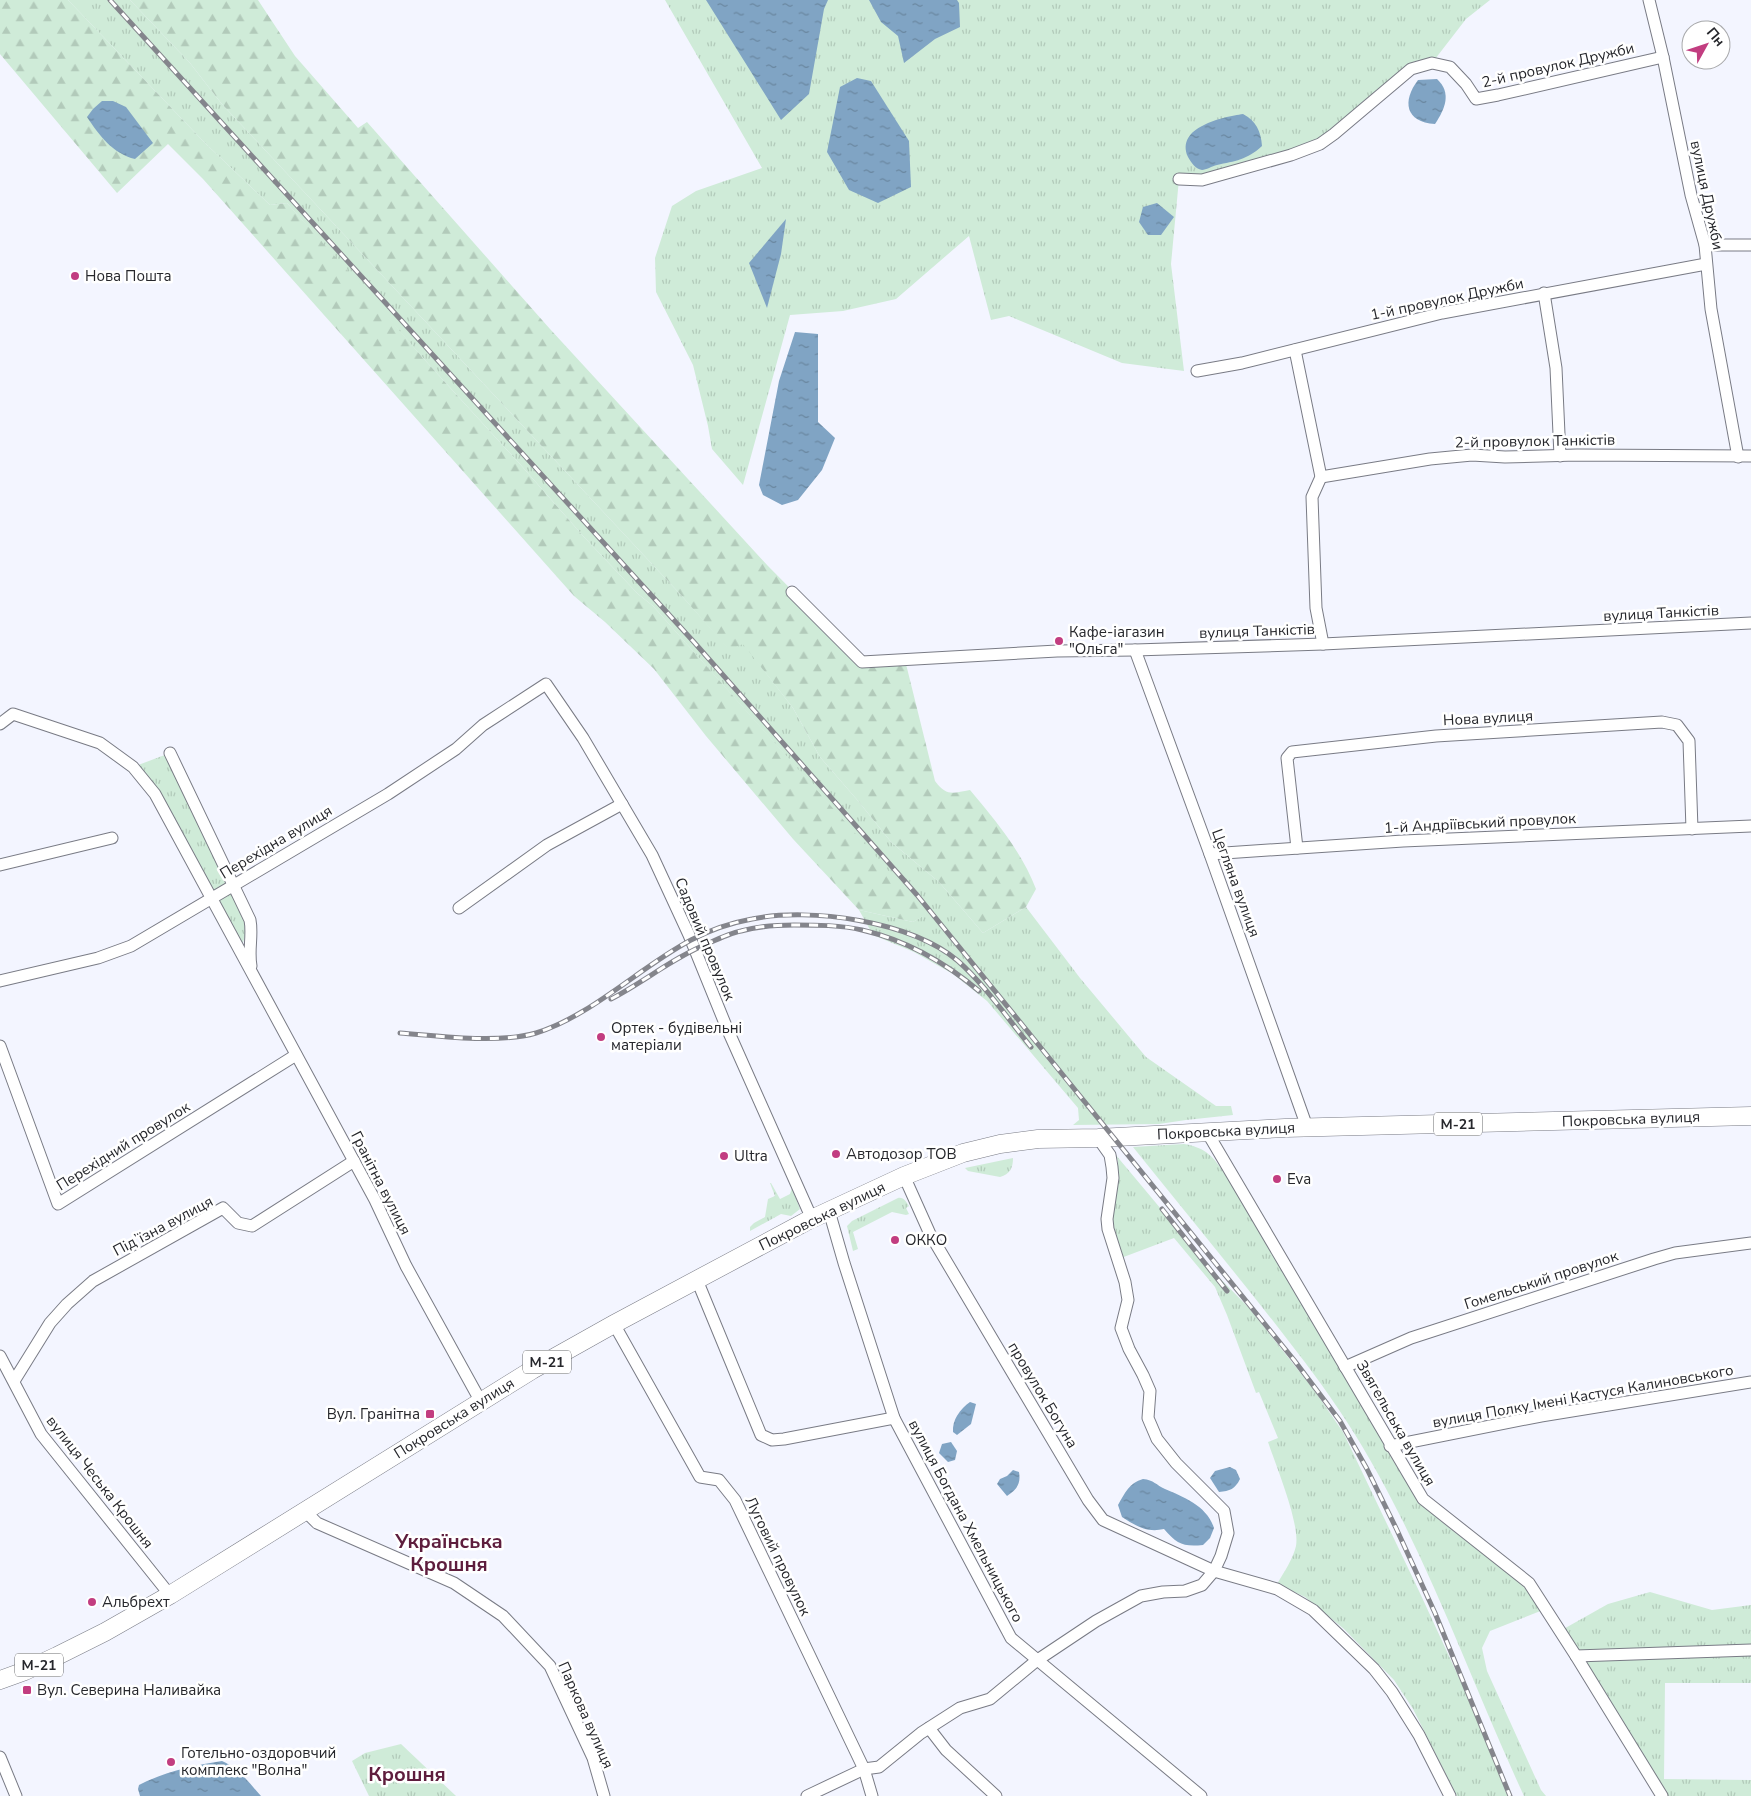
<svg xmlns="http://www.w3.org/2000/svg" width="1751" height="1796" font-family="'Nunito Sans',sans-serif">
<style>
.grass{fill:url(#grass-tufts)}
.forest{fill:url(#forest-firs)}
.water{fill:url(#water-ripples)}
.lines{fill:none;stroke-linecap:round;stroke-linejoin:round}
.minor-casing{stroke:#797b85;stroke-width:13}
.highway-casing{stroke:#797b85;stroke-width:19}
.minor{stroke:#fff;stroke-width:11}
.highway{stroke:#fff;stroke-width:18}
.rail-casing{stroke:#84858c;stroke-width:5}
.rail{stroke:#fff;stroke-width:3;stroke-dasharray:9;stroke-linecap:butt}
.poi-dot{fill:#c23d80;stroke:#fff;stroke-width:2}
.labels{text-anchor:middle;stroke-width:5;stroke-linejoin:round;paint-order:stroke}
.shield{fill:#fff;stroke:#67686b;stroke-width:1}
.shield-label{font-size:14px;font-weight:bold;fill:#26272c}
.street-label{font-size:15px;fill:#26272c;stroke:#fff}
.poi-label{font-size:15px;fill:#26272c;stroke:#fff;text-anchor:start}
.district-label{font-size:20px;font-weight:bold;fill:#5e1d3d;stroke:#fff}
</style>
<defs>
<pattern id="grass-tufts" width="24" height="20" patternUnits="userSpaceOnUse" patternTransform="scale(1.25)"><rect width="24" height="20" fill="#cfebd8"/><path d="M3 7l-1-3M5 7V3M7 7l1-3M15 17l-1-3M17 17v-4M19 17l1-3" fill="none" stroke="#b2caba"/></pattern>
<pattern id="forest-firs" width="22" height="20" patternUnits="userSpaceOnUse" patternTransform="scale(1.25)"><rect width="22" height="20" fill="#cfebd8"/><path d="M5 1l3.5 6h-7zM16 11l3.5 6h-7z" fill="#b2caba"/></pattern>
<pattern id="water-ripples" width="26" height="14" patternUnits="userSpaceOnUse" patternTransform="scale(1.25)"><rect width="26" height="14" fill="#80a4c4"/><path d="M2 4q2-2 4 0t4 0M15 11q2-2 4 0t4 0" fill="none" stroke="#69869f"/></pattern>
</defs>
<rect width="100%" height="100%" fill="#f3f5ff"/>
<g class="grass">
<path d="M68,0H130L190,63L221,103L681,595L729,649L743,643L793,708L820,757L859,802L891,842L939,882L983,933L1026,907L1080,978L1146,1057L1216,1106H1231L1233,1115L1186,1120L1159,1124L1073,1125L1079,1120L1078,1108L987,1001L953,974L914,952L873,935L859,910L913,922L926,914L653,606L638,594L584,537L519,463L423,358L287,203L270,205L205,143Z"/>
<path d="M665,0H1490L1466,19L1432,63L1411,69L1334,134L1247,169L1179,179L1171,264L1184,371L1122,363L1009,316L991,320L969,236L896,299L843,311L790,315L743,485L712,449L708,426L693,365L656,292L655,258L672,206L696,191L762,168Z"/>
<path d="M170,753L250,920L240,952L133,767Z"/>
<path d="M1184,1144C1208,1148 1214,1158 1227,1177C1270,1250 1314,1323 1357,1395C1378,1430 1394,1468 1419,1499C1455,1543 1513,1561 1543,1610L1490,1631L1482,1648L1487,1671L1541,1790L1546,1796H1524C1466,1671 1422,1538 1347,1422C1326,1389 1301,1357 1277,1326C1230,1266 1181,1207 1133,1147Z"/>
<path d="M1115,1154L1212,1270L1249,1308L1314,1390L1343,1432L1419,1591L1466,1693L1508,1796H1457L1413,1709L1394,1680L1344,1629L1305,1597L1277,1584C1284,1572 1293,1559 1296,1546C1300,1523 1276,1466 1268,1442L1278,1438L1259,1392L1256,1393L1227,1315L1215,1287L1174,1238L1121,1258L1111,1218L1118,1161Z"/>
<path d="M1013,1158C1013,1168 1010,1174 1000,1177L968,1171L965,1168Z"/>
<path d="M770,1183H771L780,1199L790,1194L792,1188L800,1209L791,1216L781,1214L750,1231V1227L754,1223L765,1217L768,1199L775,1196Z"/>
<path d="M898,1198C904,1197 906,1202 909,1206L906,1208L909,1214L906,1215L892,1212L853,1232L858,1249L853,1251L847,1226L852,1221Z"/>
<path d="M1650,1592L1712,1610L1751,1605V1683H1665L1664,1779L1751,1780V1796H1662L1560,1631L1608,1604Z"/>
<path d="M401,1744L456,1796H369L352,1761L365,1753Z"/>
</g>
<g class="forest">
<path d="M0,0H68L205,143L270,205L287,203L356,280L423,358L519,463L584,537L638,594L653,606L927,914L913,922L859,910L793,839L706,736L654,669L605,622L574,596L203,179L168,144L117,193L0,54Z"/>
<path d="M130,0H258L295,56L358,128L367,122L550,329L768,566L862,661L905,660L935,781C947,797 953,793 970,790C995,820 1022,852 1036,889L1026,907L983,933L939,882L891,842L859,802L820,757L793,708L743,644L729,650L681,595L221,103L190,63Z"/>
</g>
<g class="water">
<path d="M706,0H828L824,9L809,94L781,120Z"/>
<path d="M869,0H957L959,3L960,27L935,39L904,63L898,36L881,22Z"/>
<path d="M857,78L871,81L909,141L911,187L878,203L849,190L827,152L840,87Z"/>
<path d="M1437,79C1452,93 1445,109 1435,124C1405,122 1402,101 1418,80Z"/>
<path d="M102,101H113L126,107L153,143L135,159C113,154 99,135 87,117L93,109Z"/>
<path d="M1243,114C1256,121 1261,131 1262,146C1247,160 1235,161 1217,165C1212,166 1206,170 1202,170C1195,169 1191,162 1188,157C1175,127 1223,117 1243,114Z"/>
<path d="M1157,203L1174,217L1161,235H1148L1139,222L1143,207Z"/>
<path d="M786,219L781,254L767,308L749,263Z"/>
<path d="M795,332L818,334V422L835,438L822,470L798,500L782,505L763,495L759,485L779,381Z"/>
<path d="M970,1402L976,1404L971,1424L957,1435L953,1432C952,1420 960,1409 970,1402Z"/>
<path d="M951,1442L957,1451L955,1460L948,1462L939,1453L942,1444Z"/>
<path d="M1230,1467L1236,1470L1240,1479C1235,1489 1230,1491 1219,1492L1210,1478L1215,1471Z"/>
<path d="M1013,1470L1019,1472C1021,1484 1017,1489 1007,1496L997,1484L1000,1479L1007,1476Z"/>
<path d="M1143,1479C1154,1480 1156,1485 1165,1489C1184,1497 1207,1506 1214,1528L1210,1538L1203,1545C1183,1547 1177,1544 1164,1529C1147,1533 1136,1526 1122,1517L1118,1505C1125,1493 1129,1483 1143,1479Z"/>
<path d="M222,1761C239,1768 249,1783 261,1796H140L138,1789L139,1785C164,1772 195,1765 222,1761Z"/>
</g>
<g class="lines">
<defs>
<g id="minor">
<path d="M1649,0L1663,57L1691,195L1705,245L1711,309L1738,457"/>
<path d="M1179,179L1202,180L1291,155L1320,144L1334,134L1411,69L1432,63L1450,67L1466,84L1476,99L1498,95L1663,57"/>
<path d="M1705,245H1751"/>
<path d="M1544,293L1556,368L1560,456"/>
<path d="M1295,350L1321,477L1312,497L1316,608L1323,644"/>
<path d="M1197,371L1242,363L1442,313L1706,264"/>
<path d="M1321,477L1430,459L1472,455L1505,457L1577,455L1751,456"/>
<path d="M792,592L862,662L1057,651L1135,650L1323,644L1751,623"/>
<path d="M1135,650L1210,854L1307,1127"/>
<path d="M0,724L13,714L100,743L133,767L155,794L375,1200L406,1266L481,1402"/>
<path d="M170,753L250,920C253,935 248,950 251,966"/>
<path d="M1297,848L1287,758L1292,752L1436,736L1662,722L1677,725L1689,741L1692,829"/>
<path d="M1210,854L1403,841L1751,826"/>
<path d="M0,865L112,838"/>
<path d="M459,908L547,845L622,804"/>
<path d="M0,981L98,958L131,946L388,794L456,749L483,725L546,684L583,738L652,855L689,935L726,1026L812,1219"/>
<path d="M0,1046L58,1204L296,1055"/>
<path d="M1207,1132L1423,1499L1529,1583L1576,1656L1662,1796"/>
<path d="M904,1176L930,1234L1088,1500L1103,1520L1214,1571L1277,1589L1313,1610L1374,1669L1392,1692L1419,1735L1450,1796"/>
<path d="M829,1211L844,1263L894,1418L1011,1638L1201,1796"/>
<path d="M697,1280L761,1435L772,1440L784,1439L894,1418"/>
<path d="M614,1324L700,1477L719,1480L735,1500L864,1769L872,1796"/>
<path d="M0,1356L41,1434L170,1595"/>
<path d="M1345,1367L1411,1338L1654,1259L1675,1253L1751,1243"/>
<path d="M14,1381L50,1323L67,1304L93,1281L223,1208L238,1223L252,1226L354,1161"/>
<path d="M1390,1446L1541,1416L1751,1382"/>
<path d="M306,1512L317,1523L454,1583L503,1616L550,1666L593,1758L604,1796"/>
<path d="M1576,1656L1751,1650"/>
<path d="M929,1728L946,1750L996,1796"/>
<path d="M0,1757L16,1796"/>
<path d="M807,1796L864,1769L879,1767L921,1733L960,1708L990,1699L1036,1661L1096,1621L1141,1596L1163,1592L1185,1591L1202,1585L1214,1571L1221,1556L1228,1533L1224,1511L1176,1463L1157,1439L1148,1418L1150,1391L1143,1375L1129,1349L1121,1328L1128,1300L1125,1282L1108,1229L1107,1219L1113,1178L1112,1167L1110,1155L1098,1138"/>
</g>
<path id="highway" d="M0,1680L25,1671L57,1656L105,1632L170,1595L532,1370L614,1324L805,1222L904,1176L963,1153L1000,1144L1038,1139L1098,1138L1285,1128L1751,1116"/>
</defs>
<use href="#minor" class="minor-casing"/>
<use href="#highway" class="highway-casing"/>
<use href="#minor" class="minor"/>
<use href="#highway" class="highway"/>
<defs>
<g id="rail">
<path d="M110,0L693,641L917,895L1294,1360L1340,1421L1367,1469L1396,1528L1435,1613L1510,1796"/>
<path d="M611,999C644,982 674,957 709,943C720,938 731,933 741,931C759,926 776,925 794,925C816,925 841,925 862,930C905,940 946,963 979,991"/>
<path d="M400,1033C440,1036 498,1044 536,1033C591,1016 640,967 691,940C710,930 730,923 752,919C810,907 911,921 958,961C985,985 1008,1019 1031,1047"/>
<path d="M1162,1209L1227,1291"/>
</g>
</defs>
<use href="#rail" class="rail-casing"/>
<use href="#rail" class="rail"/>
</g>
<g class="poi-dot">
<circle cx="75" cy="276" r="5"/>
<circle cx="1059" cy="641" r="5"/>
<circle cx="601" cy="1037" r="5"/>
<circle cx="836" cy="1154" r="5"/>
<circle cx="724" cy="1156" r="5"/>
<circle cx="1277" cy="1179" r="5"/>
<circle cx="895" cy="1240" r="5"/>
<rect x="425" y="1409" width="10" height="10" rx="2.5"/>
<circle cx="92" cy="1602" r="5"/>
<rect x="22" y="1685" width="10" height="10" rx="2.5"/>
<circle cx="171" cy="1762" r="5"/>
</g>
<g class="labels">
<g class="shield">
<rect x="1434" y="1112.5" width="48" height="23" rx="4"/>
<rect x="523" y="1350.5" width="48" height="23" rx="4"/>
<rect x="15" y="1653.5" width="48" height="23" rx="4"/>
</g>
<g class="shield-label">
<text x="1458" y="1129">М-21</text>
<text x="547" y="1367">М-21</text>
<text x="39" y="1670">М-21</text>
</g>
<g class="street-label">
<text transform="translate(1558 65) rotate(-13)" y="5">2-й провулок Дружби</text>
<text transform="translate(1707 195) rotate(78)" y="5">вулиця Дружби</text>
<text transform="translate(1447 299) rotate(-12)" y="5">1-й провулок Дружби</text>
<text transform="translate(1535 441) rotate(-1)" y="5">2-й провулок Танкістів</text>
<text transform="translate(1661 613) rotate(-3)" y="5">вулиця Танкістів</text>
<text transform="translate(1257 631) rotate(-2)" y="5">вулиця Танкістів</text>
<text transform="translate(1488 718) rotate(-3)" y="5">Нова вулиця</text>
<text transform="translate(1480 823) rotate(-3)" y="5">1-й Андріївський провулок</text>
<text transform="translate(276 842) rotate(-31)" y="5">Перехідна вулиця</text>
<text transform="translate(1236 883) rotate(70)" y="5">Цегляна вулиця</text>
<text transform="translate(705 939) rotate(67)" y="5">Садовий провулок</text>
<text transform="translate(1631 1119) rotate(-2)" y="5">Покровська вулиця</text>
<text transform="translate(1226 1131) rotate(-3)" y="5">Покровська вулиця</text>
<text transform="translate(123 1146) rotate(-32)" y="5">Перехідний провулок</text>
<text transform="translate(381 1183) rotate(63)" y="5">Гранітна вулиця</text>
<text transform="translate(822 1216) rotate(-26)" y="5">Покровська вулиця</text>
<text transform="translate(163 1226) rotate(-28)" y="5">Підʼїзна вулиця</text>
<text transform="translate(1541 1280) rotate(-18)" y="5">Гомельський провулок</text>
<text transform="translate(1043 1395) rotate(59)" y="5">провулок Богуна</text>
<text transform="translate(1583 1396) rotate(-10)" y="5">вулиця Полку Імені Кастуся Калиновського</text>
<text transform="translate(454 1418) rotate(-32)" y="5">Покровська вулиця</text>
<text transform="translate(1396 1423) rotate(60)" y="5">Звягельська вулиця</text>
<text transform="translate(100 1482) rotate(52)" y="5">вулиця Чеська Крошня</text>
<text transform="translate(966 1521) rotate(62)" y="5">вулиця Богдана Хмельницького</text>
<text transform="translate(778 1556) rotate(64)" y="5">Луговий провулок</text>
<text transform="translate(586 1715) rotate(66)" y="5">Паркова вулиця</text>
</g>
<g class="poi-label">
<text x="85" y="281">Нова Пошта</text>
<text x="1069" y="637">Кафе-іагазин<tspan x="1069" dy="17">"Ольга"</tspan></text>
<text x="611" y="1033">Ортек - будівельні<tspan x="611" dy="17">матеріали</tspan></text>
<text x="846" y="1159">Автодозор ТОВ</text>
<text x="734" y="1161">Ultra</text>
<text x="1287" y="1184">Eva</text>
<text x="905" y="1245">ОККО</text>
<text x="420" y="1419" text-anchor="end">Вул. Гранітна</text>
<text x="102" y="1607">Альбрехт</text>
<text x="37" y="1695">Вул. Северина Наливайка</text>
<text x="181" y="1758">Готельно-оздоровчий<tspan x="181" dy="17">комплекс "Волна"</tspan></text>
</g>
<g class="district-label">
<text x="449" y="1548">Українська<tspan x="449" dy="23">Крошня</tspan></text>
<text x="407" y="1781">Крошня</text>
</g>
</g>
<g transform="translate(1706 45) rotate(50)"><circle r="24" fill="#ffffff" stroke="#a8a9ab"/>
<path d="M0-4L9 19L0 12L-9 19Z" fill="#c23d80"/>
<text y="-8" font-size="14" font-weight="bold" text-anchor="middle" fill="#26272c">Пн</text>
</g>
</svg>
